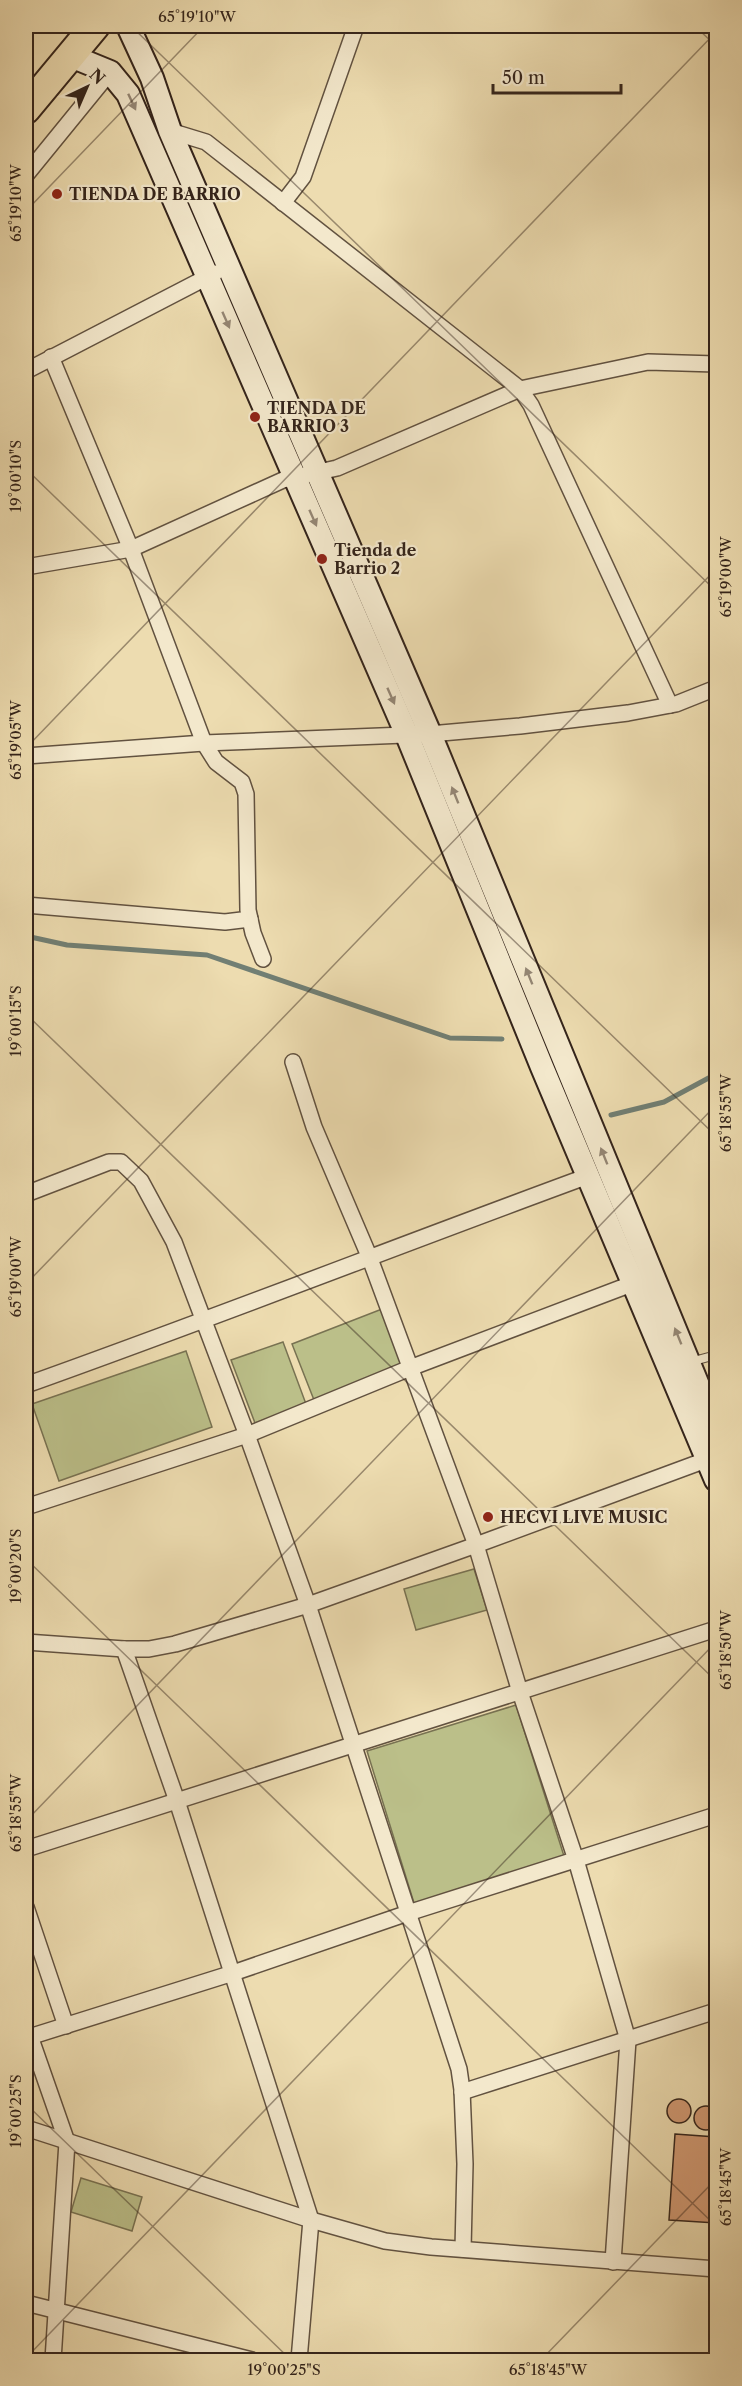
<svg xmlns="http://www.w3.org/2000/svg" width="742" height="2386" font-family="'Libre Caslon Text',serif">
<style>
.green{fill:#bbbf89;stroke:#787252;stroke-width:1.5}
.lines{fill:none;stroke-linecap:round;stroke-linejoin:round}
.stream{stroke:#717f74;stroke-width:5}
.building{fill:#d19973;stroke:#34241b;stroke-width:1.5}
.lane-casing{stroke:#625240;stroke-width:10}
.street-casing{stroke:#625240;stroke-width:18}
.secondary-casing{stroke:#34241b;stroke-width:26}
.highway-casing{stroke:#34241b;stroke-width:32}
.lane{stroke:#f3e8cc;stroke-width:8}
.street{stroke:#f3e8cc;stroke-width:15}
.secondary{stroke:#f3e8cc;stroke-width:22}
.highway{stroke:#eddcb0;stroke-width:28}
.oneway{fill:#948674}
.ticks{fill:none;stroke:#34241b;stroke-width:1.5;stroke-opacity:0.45}
.poi-dot{fill:#8f2418;stroke:#f3e8cc;stroke-width:2}
.labels{text-anchor:middle;stroke-width:4.5;stroke-linejoin:round;paint-order:stroke}
.poi-label{font-size:16px;font-weight:bold;fill:#34241b;stroke:#f3e8cc;text-anchor:start}
.neatline{fill:none;stroke:#34241b;stroke-width:2}
.ticks-label{font-size:15px;text-anchor:middle;fill:#34241b}
</style>
<rect width="100%" height="100%" fill="#eddcb0"/>
<filter id="stains"><feTurbulence type="fractalNoise" baseFrequency=".00333" numOctaves="4"/><feColorMatrix values="0 0 0 0 .2 0 0 0 0 .09 0 0 0 0 .02 0 0 0 .5 -.17"/></filter>
<radialGradient id="worn" r=".72"><stop offset=".6" stop-color="#630" stop-opacity="0"/><stop offset="1" stop-color="#630" stop-opacity=".3"/></radialGradient>
<g class="green">
<path d="M382,1309L404,1365L314,1400L292,1344Z"/>
<path d="M283,1342L306,1404L255,1423L231,1360Z"/>
<path d="M186,1351L212,1427L59,1481L32,1404Z"/>
<path d="M474,1569L487,1610L416,1630L404,1589Z"/>
<path d="M516,1705L564,1856L414,1903L367,1751Z"/>
<path d="M81,2178L142,2197L132,2231L71,2212Z"/>
</g>
<g class="lines">
<g class="stream">
<path d="M26,936L67,945L207,955L450,1038L502,1039"/>
<path d="M611,1115L664,1102L716,1074"/>
</g>
</g>
<g class="building">
<circle cx="679" cy="2111" r="12"/>
<circle cx="706" cy="2118" r="12"/>
<path d="M675,2134L716,2137V2223L669,2220Z"/>
</g>
<g class="lines">
<defs>
<path id="lane" d="M690,1362L716,1355"/>
<g id="street">
<path d="M170,131L206,142L520,389L531,405L670,705"/>
<path d="M26,175L110,72"/>
<path d="M283,203L303,177L356,26"/>
<path d="M51,357L131,549L204,743L216,762L242,782L246,794L248,910L253,933L263,959"/>
<path d="M26,371L215,273"/>
<path d="M26,567L131,549L283,480L337,468L520,389L648,362L716,364"/>
<path d="M26,756L204,743L430,734L520,726L628,713L676,704L716,688"/>
<path d="M26,905L225,922L250,919"/>
<path d="M293,1062L314,1127L369,1256L476,1545L520,1692L576,1860L628,2040L613,2262"/>
<path d="M26,1194L109,1162H121L141,1181L174,1242L247,1435L308,1605L459,2069L462,2090L465,2164L463,2249"/>
<path d="M26,1385C214,1318 400,1245 588,1176"/>
<path d="M26,1507L247,1435L410,1368L642,1280"/>
<path d="M26,1642L124,1649H149L175,1644L308,1605L476,1545L714,1457"/>
<path d="M124,1649L177,1801L311,2220L299,2360"/>
<path d="M26,1849L716,1629"/>
<path d="M26,1907L66,2026"/>
<path d="M30,2036L67,2142L53,2360"/>
<path d="M26,2038L233,1973L408,1913L716,1815"/>
<path d="M462,2092L716,2011"/>
<path d="M26,2128L311,2220L385,2241L431,2247L716,2269"/>
<path d="M26,2303L252,2360"/>
</g>
<g id="secondary">
<path d="M128,26L152,78L170,131L430,734L716,1429"/>
<path d="M71,56L110,72L128,94L407,735L542,1067L716,1480"/>
</g>
<path id="highway" d="M26,109L95,26"/>
</defs>
<use href="#lane" class="lane-casing"/>
<use href="#street" class="street-casing"/>
<use href="#secondary" class="secondary-casing"/>
<use href="#highway" class="highway-casing"/>
<use href="#lane" class="lane"/>
<use href="#street" class="street"/>
<use href="#secondary" class="secondary"/>
<use href="#highway" class="highway"/>
</g>
<defs><path id="oneway-solid" d="M-6-.8H1V-3.2L6.5 0L1 3.2V.8H-6Z" transform="scale(1.5)"/></defs>
<g class="oneway">
<use href="#oneway-solid" transform="translate(132 102) rotate(65)"/>
<use href="#oneway-solid" transform="translate(226 320) rotate(66)"/>
<use href="#oneway-solid" transform="translate(313 518) rotate(66)"/>
<use href="#oneway-solid" transform="translate(391 696) rotate(66)"/>
<use href="#oneway-solid" transform="translate(455 795) rotate(-112)"/>
<use href="#oneway-solid" transform="translate(529 976) rotate(-112)"/>
<use href="#oneway-solid" transform="translate(604 1156) rotate(-112)"/>
<use href="#oneway-solid" transform="translate(678 1336) rotate(-112)"/>
</g>
<path class="ticks" d="M131,26L716,591M695,26L716,46M26,211L204,26M26,469L716,1136M26,748L716,32M26,1014L716,1681M26,1284L716,569M26,1559L716,2226M26,1821L716,1105M26,2104L291,2360M26,2358L716,1642M541,2360L716,2179"/>
<g class="poi-dot">
<circle cx="57" cy="194" r="6"/>
<circle cx="255" cy="417" r="6"/>
<circle cx="322" cy="559" r="6"/>
<circle cx="488" cy="1517" r="6"/>
</g>
<g class="labels">
<g class="poi-label">
<text x="69" y="200">TIENDA DE BARRIO</text>
<text x="267" y="414">TIENDA DE<tspan x="267" dy="18">BARRIO 3</tspan></text>
<text x="334" y="556">Tienda de<tspan x="334" dy="18">Barrio 2</tspan></text>
<text x="500" y="1523">HECVI LIVE MUSIC</text>
</g>
</g>
<rect width="742" height="2386" fill="none" stroke="#eddcb0" stroke-width="66"/>
<g transform="translate(87 87) rotate(44)" stroke="#f3e8cc" stroke-width="4.5" paint-order="stroke">
<path d="M0-4.5L10 22L0 15L-10 22Z" fill="#34241b"/>
<text y="-9" font-size="16" font-weight="bold" text-anchor="middle" fill="#34241b">N</text>
</g>
<path d="M493 84v9h128v-9" fill="none" stroke="#34241b" stroke-width="3"/>
<text x="502" y="84" font-size="18" fill="#34241b" stroke="#f3e8cc" stroke-width="4.5" paint-order="stroke">50 m</text>
<rect x="33" y="33" width="676" height="2320" class="neatline"/>
<g class="ticks-label">
<text x="197" y="22">65°19'10"W</text>
<text transform="translate(16 203) rotate(-90)" y="5">65°19'10"W</text>
<text transform="translate(16 476) rotate(-90)" y="5">19°00'10"S</text>
<text transform="translate(726 577) rotate(-90)" y="5">65°19'00"W</text>
<text transform="translate(16 740) rotate(-90)" y="5">65°19'05"W</text>
<text transform="translate(16 1021) rotate(-90)" y="5">19°00'15"S</text>
<text transform="translate(726 1113) rotate(-90)" y="5">65°18'55"W</text>
<text transform="translate(16 1277) rotate(-90)" y="5">65°19'00"W</text>
<text transform="translate(16 1566) rotate(-90)" y="5">19°00'20"S</text>
<text transform="translate(726 1650) rotate(-90)" y="5">65°18'50"W</text>
<text transform="translate(16 1813) rotate(-90)" y="5">65°18'55"W</text>
<text transform="translate(16 2111) rotate(-90)" y="5">19°00'25"S</text>
<text transform="translate(726 2187) rotate(-90)" y="5">65°18'45"W</text>
<text x="284" y="2375">19°00'25"S</text>
<text x="548" y="2375">65°18'45"W</text>
</g>
<rect width="100%" height="100%" filter="url(#stains)"/>
<rect width="100%" height="100%" fill="url(#worn)"/>
</svg>
